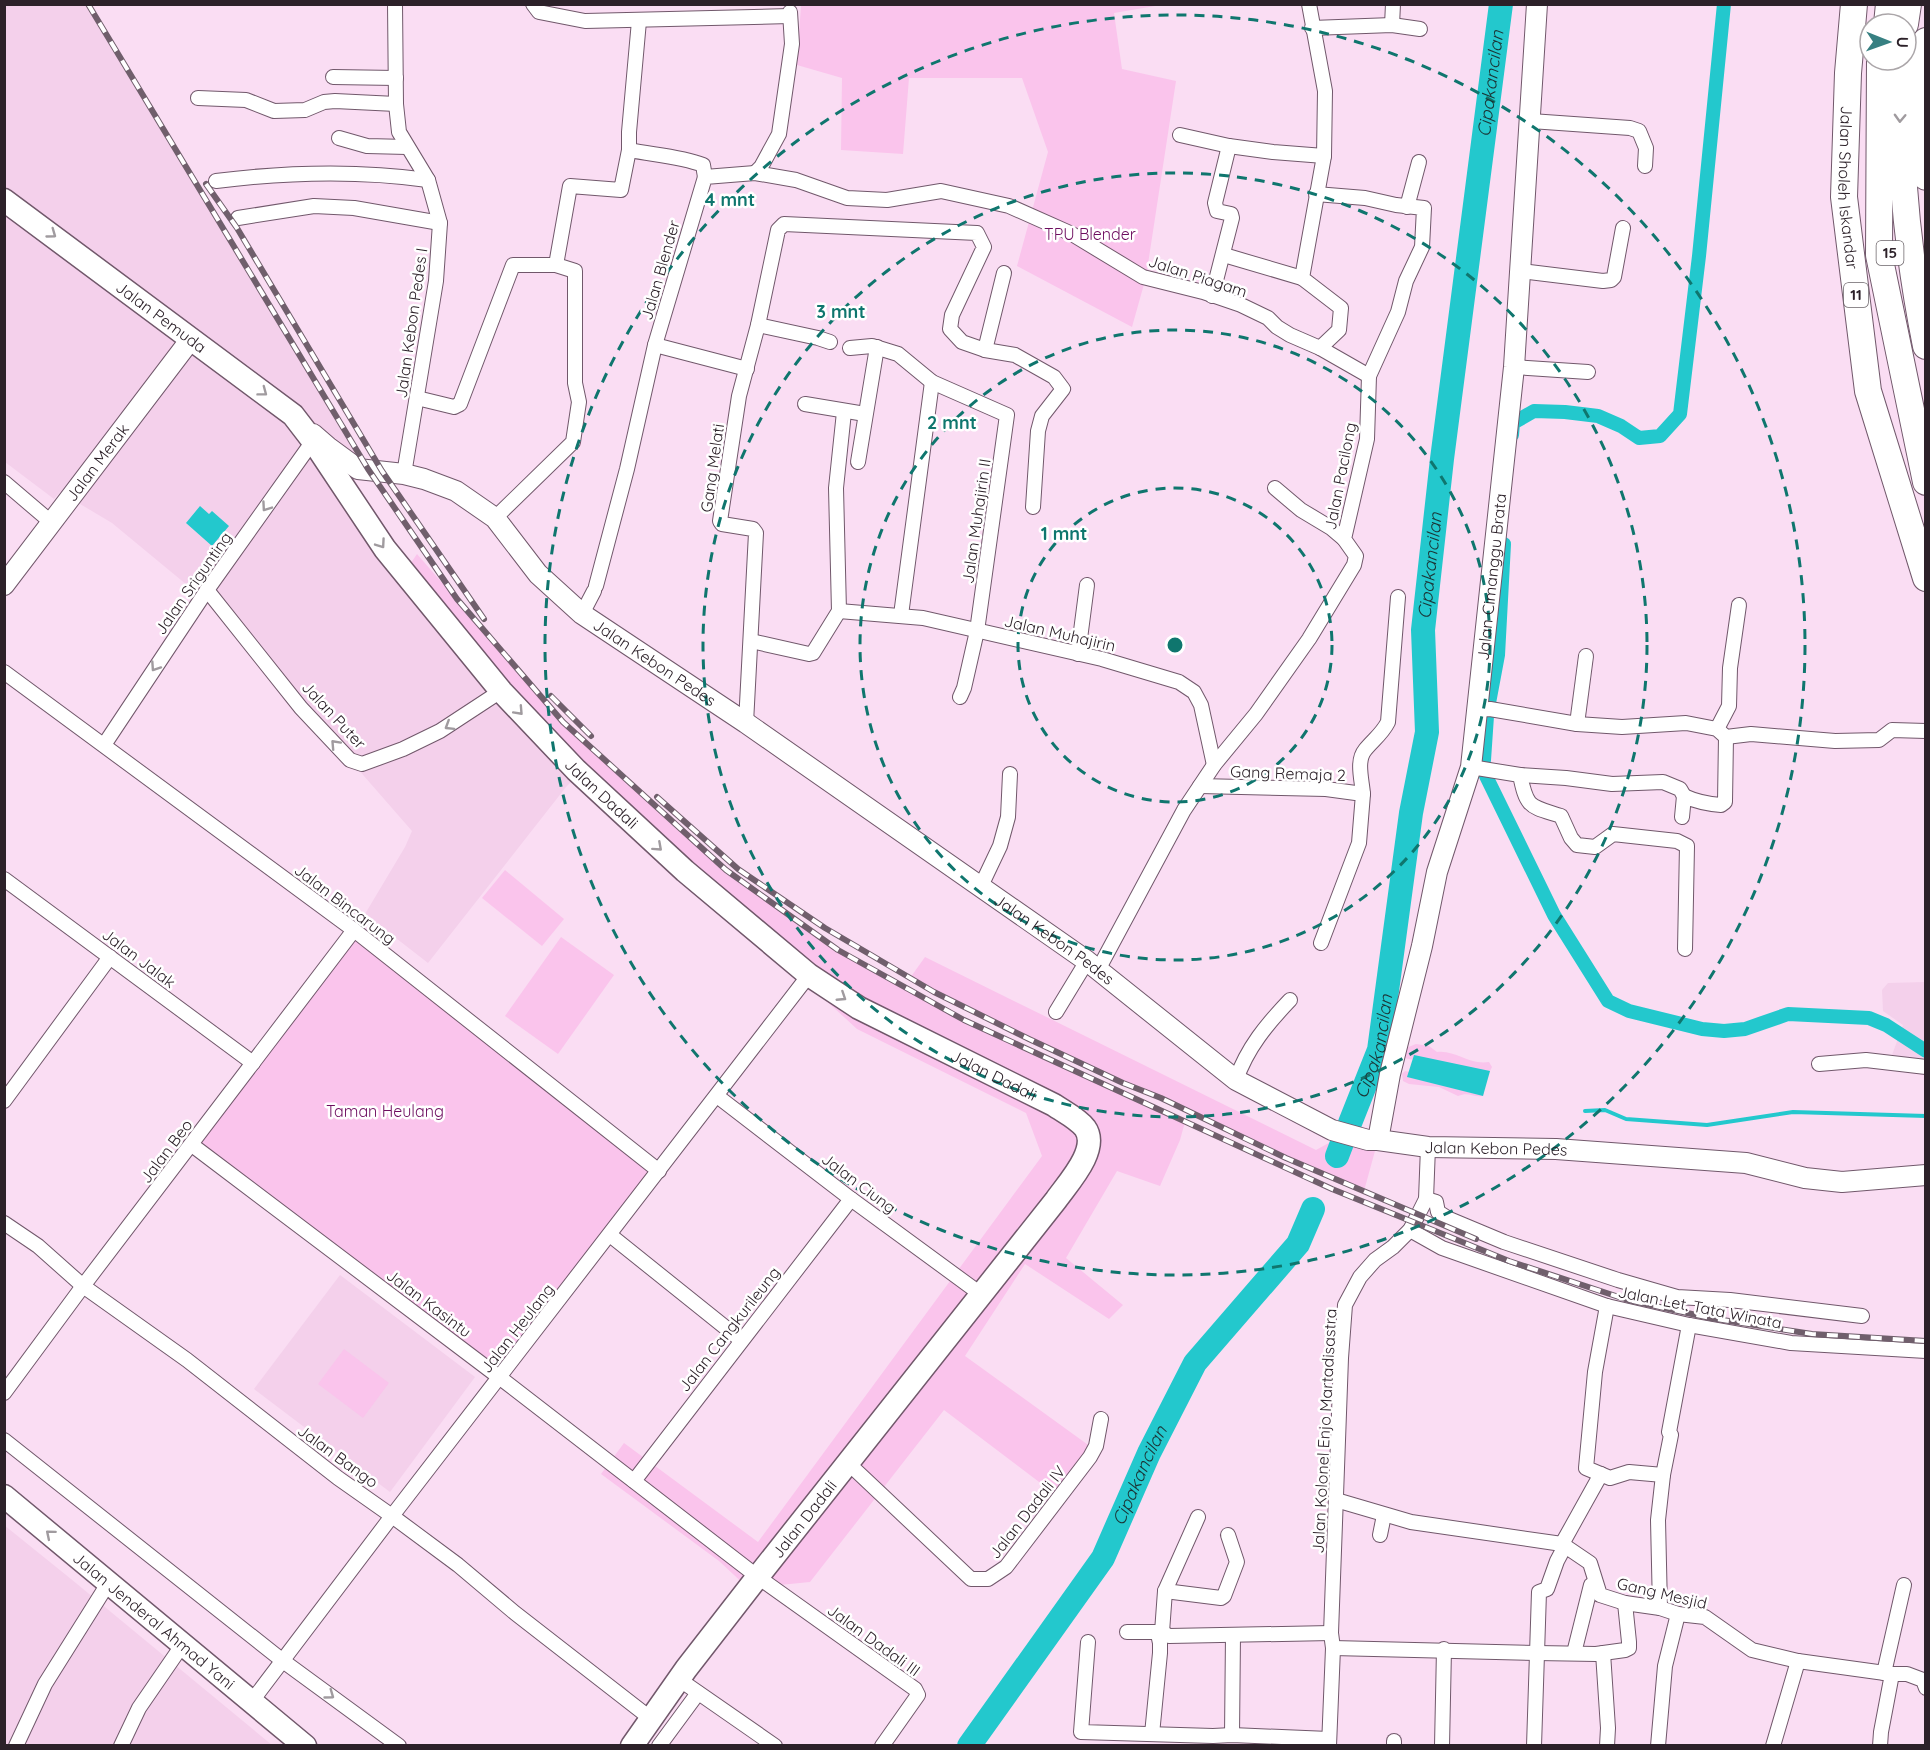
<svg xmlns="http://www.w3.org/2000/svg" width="1930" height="1750" font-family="Quicksand,sans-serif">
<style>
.built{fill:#f4d0eb}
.green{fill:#fac4ec}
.water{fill:#23c8cd}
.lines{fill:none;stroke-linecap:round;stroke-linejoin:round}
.stream{stroke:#23c8cd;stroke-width:4}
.canal{stroke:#23c8cd;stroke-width:14}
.river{stroke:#23c8cd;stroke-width:24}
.street-casing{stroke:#71586b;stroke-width:16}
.secondary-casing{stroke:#71586b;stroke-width:22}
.primary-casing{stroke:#71586b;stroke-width:25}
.highway-casing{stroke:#71586b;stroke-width:28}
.street{stroke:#fff;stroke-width:14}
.secondary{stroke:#fff;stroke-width:20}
.primary{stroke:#fff;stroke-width:22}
.highway{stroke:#fff;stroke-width:26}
.rail-casing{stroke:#705f6c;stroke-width:6}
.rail{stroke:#fff;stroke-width:4;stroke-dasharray:11;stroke-linecap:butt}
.oneway{stroke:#a09b9f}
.ring{fill:none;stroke:#0f766e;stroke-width:3;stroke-dasharray:10 8}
.labels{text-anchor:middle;stroke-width:5;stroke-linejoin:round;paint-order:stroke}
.shield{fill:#fff;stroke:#6b6469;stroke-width:1.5}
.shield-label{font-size:15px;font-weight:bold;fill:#2c2129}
.street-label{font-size:16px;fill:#2c2129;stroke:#fff}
.park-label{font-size:16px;fill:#6d0d5f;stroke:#fff}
.water-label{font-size:18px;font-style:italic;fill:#1b3334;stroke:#fff}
.centre{fill:#0f766e;stroke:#fff;stroke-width:3}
.ring-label{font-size:18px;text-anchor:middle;font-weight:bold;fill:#0f766e;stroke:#fff;stroke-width:5;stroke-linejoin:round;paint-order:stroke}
</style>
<rect width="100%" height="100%" fill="#faddf3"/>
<g class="built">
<path d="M5,5H88L368,469L351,475L347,484L580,773L566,787L428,963L365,914L405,847L412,831L350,760L209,591L187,585L112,523L60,492L54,499L5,462Z"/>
<path d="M1925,982V1063L1892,1055L1903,1025L1883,1011L1882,990L1888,983Z"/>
<path d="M340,1275L475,1377L390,1492L254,1389Z"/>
<path d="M4,1525L71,1579L272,1745H5Z"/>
</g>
<g class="green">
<path d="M801,5H1161L1114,13L1122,69L1176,81L1146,277L1132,327L1017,266L1048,152L1022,78H909L903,154L841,150L842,78L797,65Z"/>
<path d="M417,554L563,722L726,870L844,954L919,995L1069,1069L1185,1122L1180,1140L1160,1186L1117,1171L1066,1258L1123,1305L1109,1319L1025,1264L965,1356L1091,1447L1055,1494L944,1410L810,1582L748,1588L719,1561L601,1474L624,1443L758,1542L1042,1156L1026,1113L857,1029L685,871L404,573Z"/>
<path d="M505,870L564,919L542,946L482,898Z"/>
<path d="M354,930L659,1171L496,1384L192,1145Z"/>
<path d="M561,937L614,975L558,1054L505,1016Z"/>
<path d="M925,957L1316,1150L1345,1134L1378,1140L1364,1191L1303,1166L1161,1098L1029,1039L910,978Z"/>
<path d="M1416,1044L1429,1046L1437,1052C1456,1050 1468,1065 1489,1062L1492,1067L1490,1071L1484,1073L1404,1058L1406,1048Z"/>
<path d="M1405,1071L1481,1088L1484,1093L1483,1096C1472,1098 1470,1091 1458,1096L1439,1087L1409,1084L1403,1081L1402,1074Z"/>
<path d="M344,1349L389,1383L363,1418L318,1384Z"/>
</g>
<g class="water">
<path d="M200,506L209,514L212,511L229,526L212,546L186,523Z"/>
<path d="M1414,1055L1490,1071L1483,1096L1407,1077Z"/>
</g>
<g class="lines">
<g class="stream">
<path d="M1379,1050L1388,1057"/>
<path d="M1585,1111L1605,1110L1626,1119L1707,1125L1793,1112L1926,1116"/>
</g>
<g class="canal">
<path d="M1512,435L1513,423L1534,411L1565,412L1598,416L1621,426L1639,438L1660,436L1680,414L1699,256L1724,4"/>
<path d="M1489,703L1498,655L1504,544"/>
<path d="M1484,760L1487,716"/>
<path d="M1486,776L1554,915L1608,1001L1629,1011L1702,1029L1724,1031L1745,1029L1788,1014L1869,1018L1886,1025L1926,1051"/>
</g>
<g class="river">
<path id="s1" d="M1350,1123L1379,1050L1411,813L1427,732L1423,630L1442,459L1501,4"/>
<path d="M1337,1156L1342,1143"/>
<path id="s2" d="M969,1746L1103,1558L1149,1453L1195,1363L1298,1244L1313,1209"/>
</g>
<defs>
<g id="street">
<path d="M395,4L396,104L399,132L428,180L440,223L436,281L404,474"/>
<path d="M533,4L539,12L585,21L790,16"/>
<path d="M1392,25L1393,4"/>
<path d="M1312,28L1392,25L1420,29"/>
<path d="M333,77L396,78"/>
<path d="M198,98L246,100L274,111L305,110L324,102L335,101L396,104"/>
<path d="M1531,121L1630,128L1639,131L1646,148L1645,166"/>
<path d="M1180,135L1229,146L1273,152L1324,156"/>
<path d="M339,138L367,146L407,147"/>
<path d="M629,150C654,155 680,156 703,165L705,177"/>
<path d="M755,173L761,167L779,134L792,44L790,12"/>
<path d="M216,181C287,172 357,170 428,180"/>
<path d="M1316,194L1365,198L1396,205L1424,208L1422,247L1406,281L1398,312L1369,376"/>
<path d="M1407,207L1419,162"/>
<path d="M238,218L314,206L354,208L440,223"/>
<path d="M1224,255L1302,278"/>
<path d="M1521,271L1603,281L1611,280L1614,277L1623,228"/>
<path d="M1212,296L1232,218L1231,214L1217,211L1215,203L1229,146"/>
<path d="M758,325L818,338L830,342"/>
<path d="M655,345L747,369"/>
<path d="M850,348L872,346L898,354L932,382L1007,415L977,631L964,688L960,697"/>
<path d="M985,350L1004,273"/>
<path d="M1514,367L1588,372"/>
<path d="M417,398L454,407L460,404L513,265H556"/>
<path d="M805,404L865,414"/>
<path d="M858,462L877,347"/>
<path d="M4,482L52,523"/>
<path d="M1275,488L1301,510L1331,528L1344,539"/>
<path d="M495,518L573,442L579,402L575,383V271L556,265L570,186L621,190L629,150V132L639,21"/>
<path d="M596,586L627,469L655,345L705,177L755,173L796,180L847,198L887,200L941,191L1009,206L1072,234L1143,277L1203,292L1241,305L1268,318L1277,327L1290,335L1320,348"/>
<path d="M207,590L301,708L350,760L362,764L403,749L440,731L501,691"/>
<path d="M839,611L923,618L1102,659L1179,682L1194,692L1201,705L1214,765"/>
<path d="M582,614L594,591"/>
<path d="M901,615L932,382"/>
<path d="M751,641L809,654L813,653L839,611L836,488L844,412"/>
<path d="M1078,654L1087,585"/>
<path d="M4,672L354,930L659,1171"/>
<path d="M1477,710L1490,709L1577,724L1622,727L1686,723L1717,729L1726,737L1751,734L1835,741L1879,740L1892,730L1926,731"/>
<path d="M746,723L756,533L753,529L722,524L720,521L739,396L758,325L778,230L784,224L977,233L984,247L952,315L950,329L962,342L985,350L1015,355L1054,377L1063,389L1042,416L1038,431L1033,507"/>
<path d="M1577,724L1586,656"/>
<path d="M1717,729L1729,706L1730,668L1739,605"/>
<path d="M104,745L207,590L313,441"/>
<path d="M1471,767L1520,775C1527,809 1530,806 1561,816L1571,838L1577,845L1595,847L1613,834L1677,841L1687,846L1685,949"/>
<path d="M1520,775L1566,778L1612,784L1663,782L1680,789L1684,796"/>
<path d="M1200,786L1326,789L1363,794L1359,843L1321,943"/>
<path d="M1363,794C1362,780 1356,761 1365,750C1373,740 1382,734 1388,722L1398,597"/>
<path d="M1682,817L1684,796C1697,802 1707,804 1721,805L1725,802L1726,737"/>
<path d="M4,879L253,1063"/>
<path d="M981,886L1000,846L1008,817L1010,774"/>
<path d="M1098,970L1184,810L1214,765L1256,714L1309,639L1354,565L1356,556L1344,539L1367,439L1369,376L1320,348L1339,330L1341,308L1302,278L1324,156L1325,91L1309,4"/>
<path d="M1056,1012L1087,961"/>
<path d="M1819,1064L1866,1060L1926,1067"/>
<path d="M1236,1080C1247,1048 1267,1024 1290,1000"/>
<path d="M717,1096L851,1199L982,1295"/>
<path d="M4,1101L110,957"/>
<path d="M192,1145L499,1377L758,1577L915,1689L918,1695L882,1746"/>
<path d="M1426,1199L1436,1202L1438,1212L1449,1219L1504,1242L1618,1280L1677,1297L1730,1300L1862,1316"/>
<path d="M4,1223L38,1246L83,1286L187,1360L338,1478L392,1516L458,1565L515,1613L650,1718"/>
<path d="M1410,1230L1442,1248L1607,1306L1689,1325L1791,1343L1926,1351"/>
<path d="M610,1235L741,1340"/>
<path d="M1607,1306L1595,1372L1586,1468L1610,1478L1629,1472L1663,1475"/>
<path d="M4,1393L83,1286L354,930"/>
<path d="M4,1440L283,1661L399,1746"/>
<path d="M848,1463L971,1579H988L1006,1567L1090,1457L1096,1446L1101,1419"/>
<path d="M634,1481L851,1199"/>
<path d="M1336,1500L1411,1522L1562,1544L1590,1563L1600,1595L1625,1603L1660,1608L1678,1614L1705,1617L1752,1650L1798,1661L1892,1674H1907L1923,1680L1926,1688"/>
<path d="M1380,1535L1384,1515"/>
<path d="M1562,1544L1601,1474"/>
<path d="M1165,1591L1221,1598L1224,1596L1237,1562L1228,1535"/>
<path d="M1660,1608L1658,1520L1663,1475L1671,1435L1669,1432L1689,1325"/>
<path d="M1127,1632H1162L1169,1636L1331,1633"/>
<path d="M1162,1632L1165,1591L1198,1517"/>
<path d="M1088,1642L1081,1732L1213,1736L1232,1735L1329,1739"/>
<path d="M1333,1648L1537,1653L1596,1654L1625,1650L1629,1648V1642L1625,1603"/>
<path d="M1574,1653L1591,1585L1595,1583"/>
<path d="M1603,1653L1608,1728L1607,1746"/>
<path d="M1884,1673L1904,1585"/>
<path d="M680,1680L775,1746"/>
<path d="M252,1701L392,1516L809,975"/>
<path d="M1152,1734L1160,1653V1643L1158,1634"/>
<path d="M1232,1735L1233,1635"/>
<path d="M16,1746L45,1684L109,1582"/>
<path d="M121,1746L139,1708L183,1644"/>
<path d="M659,1746L698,1693"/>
<path d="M1329,1746L1333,1648L1331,1633L1341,1358L1345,1305L1360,1277L1375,1260L1393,1247L1410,1230L1419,1213L1426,1199L1428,1147"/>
<path d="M1394,1746V1741"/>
<path d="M1442,1746L1444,1649"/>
<path d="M1534,1746L1539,1592L1547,1589L1557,1561L1565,1546"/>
<path d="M1658,1746L1665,1666L1678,1614"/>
<path d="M1773,1746L1798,1661"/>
<path d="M1880,1746L1881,1732L1892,1674"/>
</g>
<g id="secondary">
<path id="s3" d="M313,434L328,447L358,469L404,474L424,479L456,491L495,518L538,574L582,614L746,723L1087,961L1236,1080L1332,1130L1368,1140H1378L1428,1147L1556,1149L1746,1163L1805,1178L1842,1182L1926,1175"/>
<path id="s4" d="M4,585L191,339"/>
<path id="s5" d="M1378,1140L1390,1074L1422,946L1437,872L1471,767L1514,367L1537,4"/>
</g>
<g id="primary">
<path id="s6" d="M4,200L293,415L313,441L385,549L501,691L576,770L685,871L809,975L859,1008L1054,1105C1064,1112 1077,1118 1085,1128C1100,1149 1068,1183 1056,1200L752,1584L686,1669L632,1746"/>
<path id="s7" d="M4,1496L305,1746"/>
</g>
<g id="highway">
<path id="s8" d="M1854,4L1848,73L1844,197L1868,391L1926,578"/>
<path d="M1887,24L1889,4"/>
<path d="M1905,24L1908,4"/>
<path d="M1926,41L1923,147L1926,177"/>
<path d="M1880,60L1879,255L1926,482"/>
<path d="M1903,60C1897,157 1907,251 1926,346"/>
</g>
</defs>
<use href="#street" class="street-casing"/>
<use href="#secondary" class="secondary-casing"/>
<use href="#primary" class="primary-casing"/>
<use href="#highway" class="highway-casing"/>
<use href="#street" class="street"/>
<use href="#secondary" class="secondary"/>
<use href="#primary" class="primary"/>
<use href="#highway" class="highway"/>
<defs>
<g id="rail">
<path d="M88,4L368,469L457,599L563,722L726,870L838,950L964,1020L1332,1189L1509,1261L1628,1300L1710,1318L1812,1334L1926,1341"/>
<path d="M206,184L237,228L382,471L484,619"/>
<path d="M551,696L591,736"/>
<path d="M657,797L738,869L825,928L934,992L1029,1039L1123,1083L1161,1098L1286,1158L1476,1239"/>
</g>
</defs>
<use href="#rail" class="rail-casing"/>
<use href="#rail" class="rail"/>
</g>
<defs><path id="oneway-chevron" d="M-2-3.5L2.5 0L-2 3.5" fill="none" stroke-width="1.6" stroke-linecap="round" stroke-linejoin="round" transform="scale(1.5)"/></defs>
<g class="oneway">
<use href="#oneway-chevron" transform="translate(1900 118) rotate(92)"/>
<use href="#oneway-chevron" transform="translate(52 234) rotate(36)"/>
<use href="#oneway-chevron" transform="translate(263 392) rotate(37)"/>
<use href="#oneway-chevron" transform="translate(266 507) rotate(125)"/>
<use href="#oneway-chevron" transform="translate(381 544) rotate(55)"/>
<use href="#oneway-chevron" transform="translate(155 667) rotate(124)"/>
<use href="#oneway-chevron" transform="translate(519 711) rotate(47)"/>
<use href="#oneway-chevron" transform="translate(449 726) rotate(148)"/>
<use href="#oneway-chevron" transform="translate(335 744) rotate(-133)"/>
<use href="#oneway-chevron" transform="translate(658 847) rotate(42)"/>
<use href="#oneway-chevron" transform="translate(842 997) rotate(33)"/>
<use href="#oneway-chevron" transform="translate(50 1534) rotate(-140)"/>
<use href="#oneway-chevron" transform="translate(330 1695) rotate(36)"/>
</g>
<g class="ring">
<circle cx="1175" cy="645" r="157"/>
<circle cx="1175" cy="645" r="315"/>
<circle cx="1175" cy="645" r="472"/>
<circle cx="1175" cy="645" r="630"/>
</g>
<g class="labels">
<g class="shield">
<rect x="1876.5" y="241" width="27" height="24" rx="4.5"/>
<rect x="1844" y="283" width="24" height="24" rx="4.5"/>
</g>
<g class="shield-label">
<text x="1890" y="258">15</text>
<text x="1856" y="300">11</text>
</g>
<g class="street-label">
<text dy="6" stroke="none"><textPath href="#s8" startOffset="184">Jalan Sholeh Iskandar</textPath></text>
<text transform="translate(660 270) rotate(-74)" y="6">Jalan Blender</text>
<text transform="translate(1198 276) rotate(18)" y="6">Jalan Piagam</text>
<text dy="6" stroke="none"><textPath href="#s6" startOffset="196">Jalan Pemuda</textPath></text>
<text transform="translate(411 323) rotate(-82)" y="6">Jalan Kebon Pedes I</text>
<text dy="6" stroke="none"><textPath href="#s4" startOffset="154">Jalan Merak</textPath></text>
<text transform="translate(712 468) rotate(-82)" y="6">Gang Melati</text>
<text transform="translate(1340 476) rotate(-79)" y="6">Jalan Pacilong</text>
<text transform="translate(976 521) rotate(-82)" y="6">Jalan Muhajirin II</text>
<text dy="6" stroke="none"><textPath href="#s5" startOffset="576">Jalan Cimanggu Brata</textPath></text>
<text transform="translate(193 583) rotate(-55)" y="6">Jalan Srigunting</text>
<text transform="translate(1060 633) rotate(13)" y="6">Jalan Muhajirin</text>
<text dy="6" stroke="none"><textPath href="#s3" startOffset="423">Jalan Kebon Pedes</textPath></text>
<text transform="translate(334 715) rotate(47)" y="6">Jalan Puter</text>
<text transform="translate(1288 773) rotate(2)" y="6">Gang Remaja 2</text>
<text dy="6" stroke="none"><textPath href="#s6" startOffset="850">Jalan Dadali</textPath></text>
<text transform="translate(345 904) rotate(37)" y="6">Jalan Bincarung</text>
<text dy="6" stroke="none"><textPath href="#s3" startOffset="909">Jalan Kebon Pedes</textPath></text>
<text transform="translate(139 958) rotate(37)" y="6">Jalan Jalak</text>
<text dy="6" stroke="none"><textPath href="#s6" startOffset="1336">Jalan Dadali</textPath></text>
<text dy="6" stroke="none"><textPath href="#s3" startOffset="1413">Jalan Kebon Pedes</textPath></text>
<text transform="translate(166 1151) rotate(-53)" y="6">Jalan Beo</text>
<text transform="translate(859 1183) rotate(37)" y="6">Jalan Ciung</text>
<text transform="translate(429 1303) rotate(37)" y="6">Jalan Kasintu</text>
<text transform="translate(1700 1307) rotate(11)" y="6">Jalan Let. Tata Winata</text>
<text transform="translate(517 1328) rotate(-52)" y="6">Jalan Heulang</text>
<text transform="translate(729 1329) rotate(-52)" y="6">Jalan Cangkurileung</text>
<text transform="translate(1324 1431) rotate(-87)" y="6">Jalan Kolonel Enjo Martadisastra</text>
<text transform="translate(338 1456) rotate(36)" y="6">Jalan Bango</text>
<text transform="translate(1027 1512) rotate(-52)" y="6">Jalan Dadali IV</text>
<text transform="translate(804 1519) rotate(-52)" y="6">Jalan Dadali</text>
<text transform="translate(1662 1593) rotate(13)" y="6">Gang Mesjid</text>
<text dy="6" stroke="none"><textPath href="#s7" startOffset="195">Jalan Jenderal Ahmad Yani</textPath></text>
<text transform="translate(874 1640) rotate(36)" y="6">Jalan Dadali III</text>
</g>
<g class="park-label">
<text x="1090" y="240">TPU Blender</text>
<text x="385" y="1117">Taman Heulang</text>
</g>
<g class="water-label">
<text dy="6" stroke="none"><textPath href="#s1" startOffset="1053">Cipakancilan</textPath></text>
<text dy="6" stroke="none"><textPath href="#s1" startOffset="567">Cipakancilan</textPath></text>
<text dy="6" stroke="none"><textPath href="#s1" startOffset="81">Cipakancilan</textPath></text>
<text dy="6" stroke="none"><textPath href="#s2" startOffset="321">Cipakancilan</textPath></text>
</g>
</g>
<circle cx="1175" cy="645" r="9" class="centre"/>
<g class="ring-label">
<text x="730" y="206">4 mnt</text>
<text x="841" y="318">3 mnt</text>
<text x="952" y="429">2 mnt</text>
<text x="1064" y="540">1 mnt</text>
</g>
<rect width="1930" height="1750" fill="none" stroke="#2c2129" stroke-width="12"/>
<g transform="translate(1888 42) rotate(91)"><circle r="28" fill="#ffffff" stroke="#aba6a9" stroke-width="1.5"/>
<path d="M0-4.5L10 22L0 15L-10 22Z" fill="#378082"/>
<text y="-9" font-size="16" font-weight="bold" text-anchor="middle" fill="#2c2129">U</text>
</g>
</svg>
